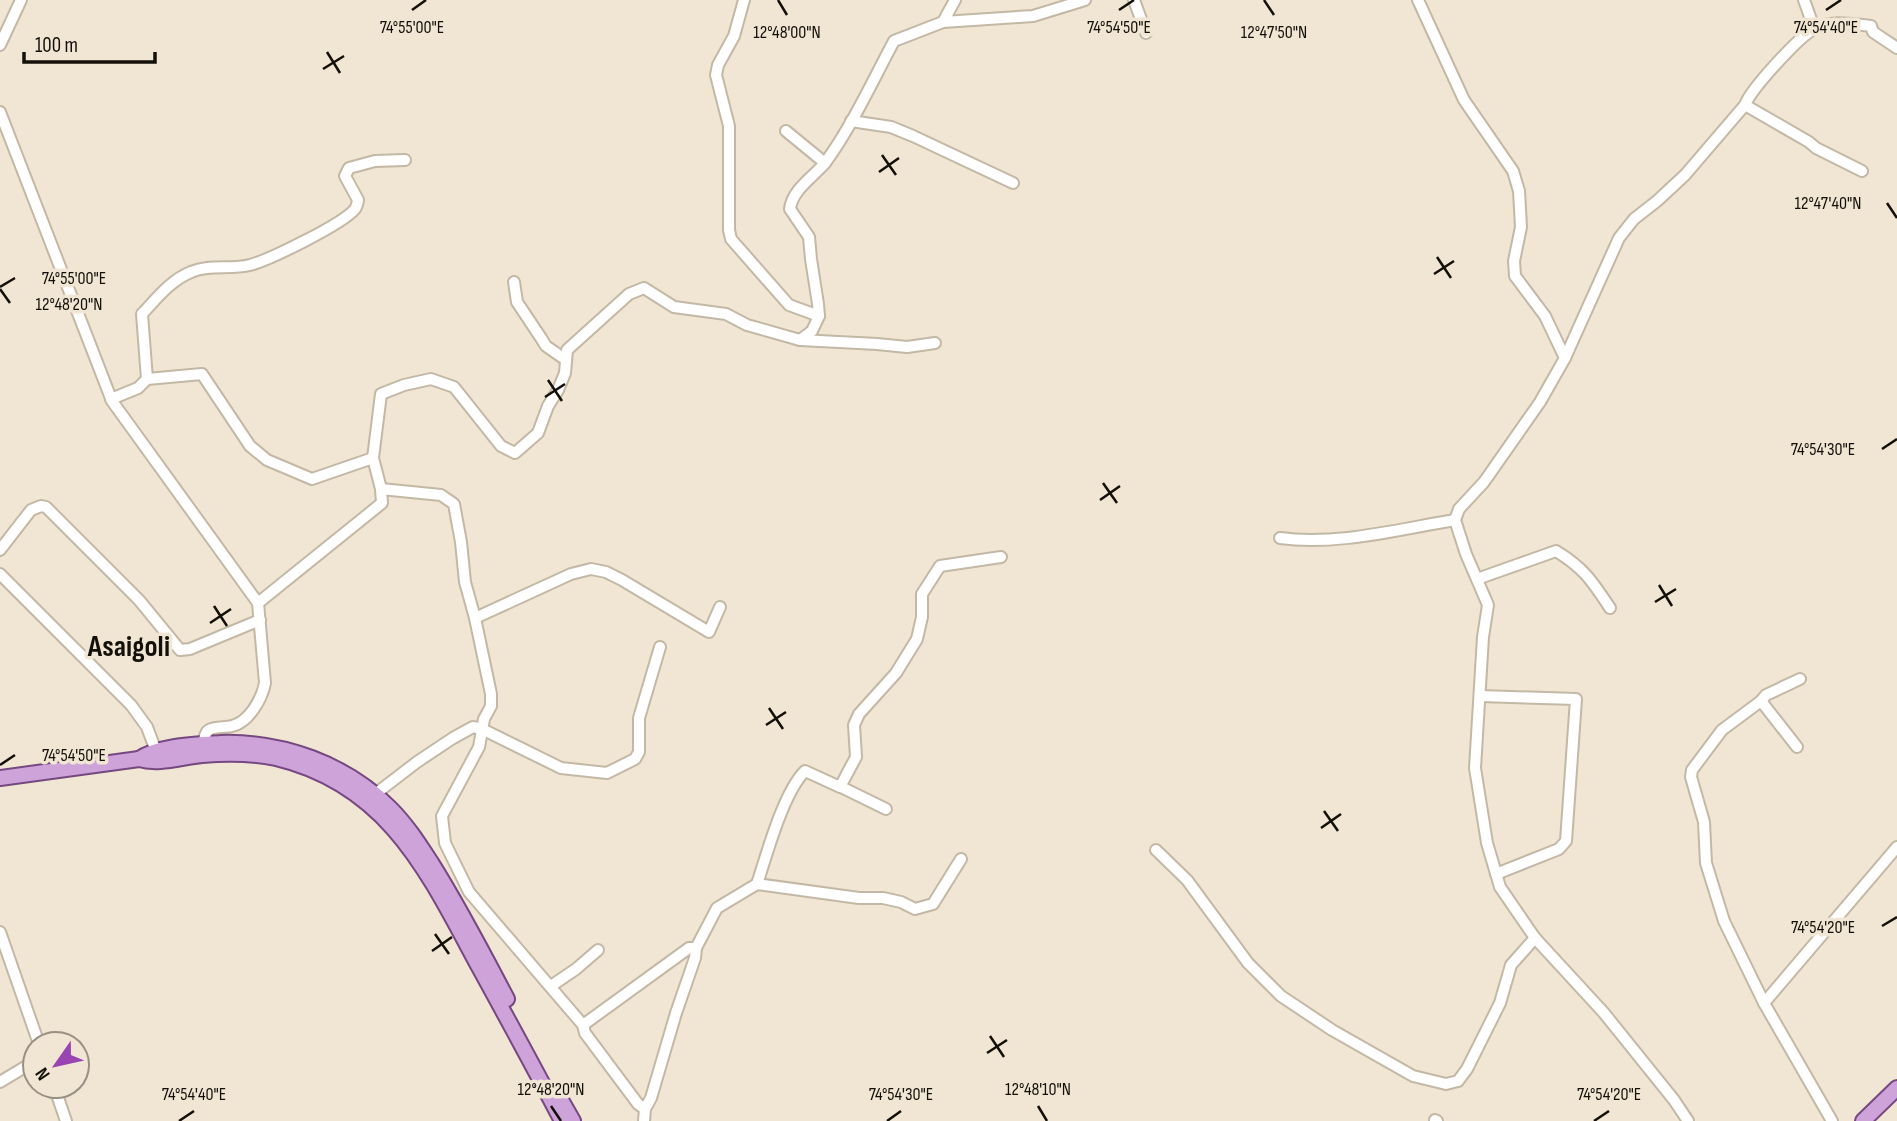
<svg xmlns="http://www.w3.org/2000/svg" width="1897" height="1121" font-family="'Sofia Sans Condensed',sans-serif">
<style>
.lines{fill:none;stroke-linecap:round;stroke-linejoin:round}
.minor-casing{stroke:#c3b8a5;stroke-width:14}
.major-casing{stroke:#764881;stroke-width:18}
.minor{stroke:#fff;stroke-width:10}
.major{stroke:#cda3da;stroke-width:14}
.ticks{fill:none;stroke:#130f09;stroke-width:2.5}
.labels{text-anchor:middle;stroke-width:7;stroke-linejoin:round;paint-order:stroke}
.quarter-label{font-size:30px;font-weight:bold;fill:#130f09;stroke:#f1e6d3}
.ticks-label{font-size:18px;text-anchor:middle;fill:#130f09;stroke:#f1e6d3;stroke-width:7;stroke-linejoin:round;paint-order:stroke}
</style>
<rect width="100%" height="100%" fill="#f1e6d3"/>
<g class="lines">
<defs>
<g id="minor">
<path d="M744,0L734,36L718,65L716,75L729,126V230L731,239L789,305L819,316"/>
<path d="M1134,0L1146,33"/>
<path d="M1418,0L1464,100L1513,171L1519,191L1521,227L1514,261L1515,276L1545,316L1565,358"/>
<path d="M1804,0L1814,28"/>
<path d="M943,22L1033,16L1085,0"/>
<path d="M0,45L21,0"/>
<path d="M1745,105L1809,142L1816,148L1862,171"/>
<path d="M0,112L112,401L258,603L265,683C262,699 249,722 232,726C225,728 215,726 209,730C203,734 204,745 204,751"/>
<path d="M851,121L891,127L913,136L1013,183"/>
<path d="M786,131L825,163"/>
<path d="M514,282L517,302L541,338L546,346L566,360"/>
<path d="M800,340L877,344L907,347L935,343"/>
<path d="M147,379L202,374L250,446L267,460L312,479L373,458"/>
<path d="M111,399L138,388L147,379L142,314C157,298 171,280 191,272C209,264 231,270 250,265C269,260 343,224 355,209C356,208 358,202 358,200L345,176L349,168L375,161L405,160"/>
<path d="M381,489L441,495L454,504L461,542L465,582L475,618L491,694V706L484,719L479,747L442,816L445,843L469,892L583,1025L585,1033L638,1104L645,1109"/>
<path d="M1280,538C1336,546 1399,529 1455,520"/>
<path d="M0,550L31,510L41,506L46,507L139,600L180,650L190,649L260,620"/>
<path d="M0,574L131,705L147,727L156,751"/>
<path d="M1477,579L1556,551C1584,568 1592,581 1610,608"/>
<path d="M258,603L382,503L381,489L373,458L381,394L404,385L431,379L454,387L501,446L515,453L538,433L548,406L558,390L565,373L567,350L629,294L644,288L674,307L726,314L747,325L800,340L812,331L819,316L818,304L811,259L809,237L790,209C792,190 813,177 825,163C852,126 872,82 894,41L943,22L955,0"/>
<path d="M475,618L571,574L591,569L606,572L622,580L709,632L720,607"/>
<path d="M1800,679L1766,695L1761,701L1722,730L1692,770L1691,777L1704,822L1706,863L1724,921L1764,1003L1832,1121"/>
<path d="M1480,696L1576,699L1566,841L1559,849L1496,874"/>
<path d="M1761,701L1797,747"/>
<path d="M837,785L886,809"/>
<path d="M374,795L417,762L453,738L473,727L482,729L561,768L607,773L635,759L639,752V718L660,647"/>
<path d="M1156,850L1187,880L1248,963L1281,996L1332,1030L1413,1076L1446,1084L1458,1081L1467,1069L1500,1003L1511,965L1535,938"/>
<path d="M757,884C767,854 783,793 805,771L840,787L856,757L854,725L859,714L896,673L917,639L922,617V594L940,566L1001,557"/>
<path d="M0,932L39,1044"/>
<path d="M551,986L576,969L598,950"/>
<path d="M1764,1003L1897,847"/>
<path d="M583,1025L689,948H696"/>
<path d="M0,1082L35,1061"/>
<path d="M54,1086L66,1121"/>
<path d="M1435,1120L1437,1121"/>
<path d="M644,1121L645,1109L651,1098L676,1013L695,958L696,948L717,908L757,884L859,898H883L901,902L915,909L933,904L961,859"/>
<path d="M1688,1121L1674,1100L1604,1013L1535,938L1500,887L1487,843L1475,768L1483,637L1488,605L1466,554L1455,520L1459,509L1484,482L1540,402L1565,358L1619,238L1634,219L1657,201L1685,175L1745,105C1751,89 1801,34 1816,28C1834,20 1852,24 1871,26L1873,32L1897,48"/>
</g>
<g id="major">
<path d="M139,759C159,745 196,745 221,743C283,741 346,764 390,808C407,825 419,844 432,864C459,907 483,953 507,999"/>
<path d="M0,778L139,759C159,765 181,757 202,755C226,753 252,753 276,758C389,785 428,873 479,967C507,1018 535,1069 562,1121"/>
<path d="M561,1100L573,1121"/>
<path d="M1863,1121L1897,1088"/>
</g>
</defs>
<use href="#minor" class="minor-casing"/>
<use href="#major" class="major-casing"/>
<use href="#minor" class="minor"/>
<use href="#major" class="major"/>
</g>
<path class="ticks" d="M778,0L787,15M1264,0L1274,15M412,10L426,0M1119,10L1134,0M1826,10L1841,0M327,52L340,73M323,69L344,56M882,155L896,175M879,172L899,158M1887,203L1897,218M1437,257L1451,278M1434,274L1454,261M0,287L15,278M0,289L10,303M548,380L562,401M545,397L565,384M1882,449L1897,439M1103,483L1117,503M1100,500L1120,486M1659,585L1672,606M1655,602L1676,589M214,606L227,626M210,623L231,609M769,708L783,729M766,725L786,712M0,765L15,755M1324,811L1338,831M1321,828L1341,814M1882,926L1897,917M435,934L449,954M432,951L452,937M990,1036L1004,1057M987,1053L1007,1040M551,1106L561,1121M1038,1106L1047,1121M179,1121L194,1111M887,1121L901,1111M1594,1121L1609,1111"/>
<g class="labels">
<g class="quarter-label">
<text x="129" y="656">Asaigoli</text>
</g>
</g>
<g class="ticks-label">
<text x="412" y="33">74°55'00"E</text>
<text x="1119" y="33">74°54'50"E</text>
<text x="1826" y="33">74°54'40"E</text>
<text x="787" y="38">12°48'00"N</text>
<text x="1274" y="38">12°47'50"N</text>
<text x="1828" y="209">12°47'40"N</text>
<text x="74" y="284">74°55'00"E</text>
<text x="69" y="310">12°48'20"N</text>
<text x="1823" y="455">74°54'30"E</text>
<text x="74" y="761">74°54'50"E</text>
<text x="1823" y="933">74°54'20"E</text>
<text x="551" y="1095">12°48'20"N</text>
<text x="1038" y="1095">12°48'10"N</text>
<text x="194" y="1100">74°54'40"E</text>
<text x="901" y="1100">74°54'30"E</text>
<text x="1609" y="1100">74°54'20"E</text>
</g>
<g transform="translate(56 1065) rotate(236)"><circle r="33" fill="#f1e6d3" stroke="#989082" stroke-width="2"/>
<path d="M0-5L12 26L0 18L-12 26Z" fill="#9844b2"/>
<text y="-10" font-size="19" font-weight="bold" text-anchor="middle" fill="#130f09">N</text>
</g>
<path d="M24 52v10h131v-10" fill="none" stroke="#130f09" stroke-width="3.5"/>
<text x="35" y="52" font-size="21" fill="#130f09" stroke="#f1e6d3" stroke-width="5" paint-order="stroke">100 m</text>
</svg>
